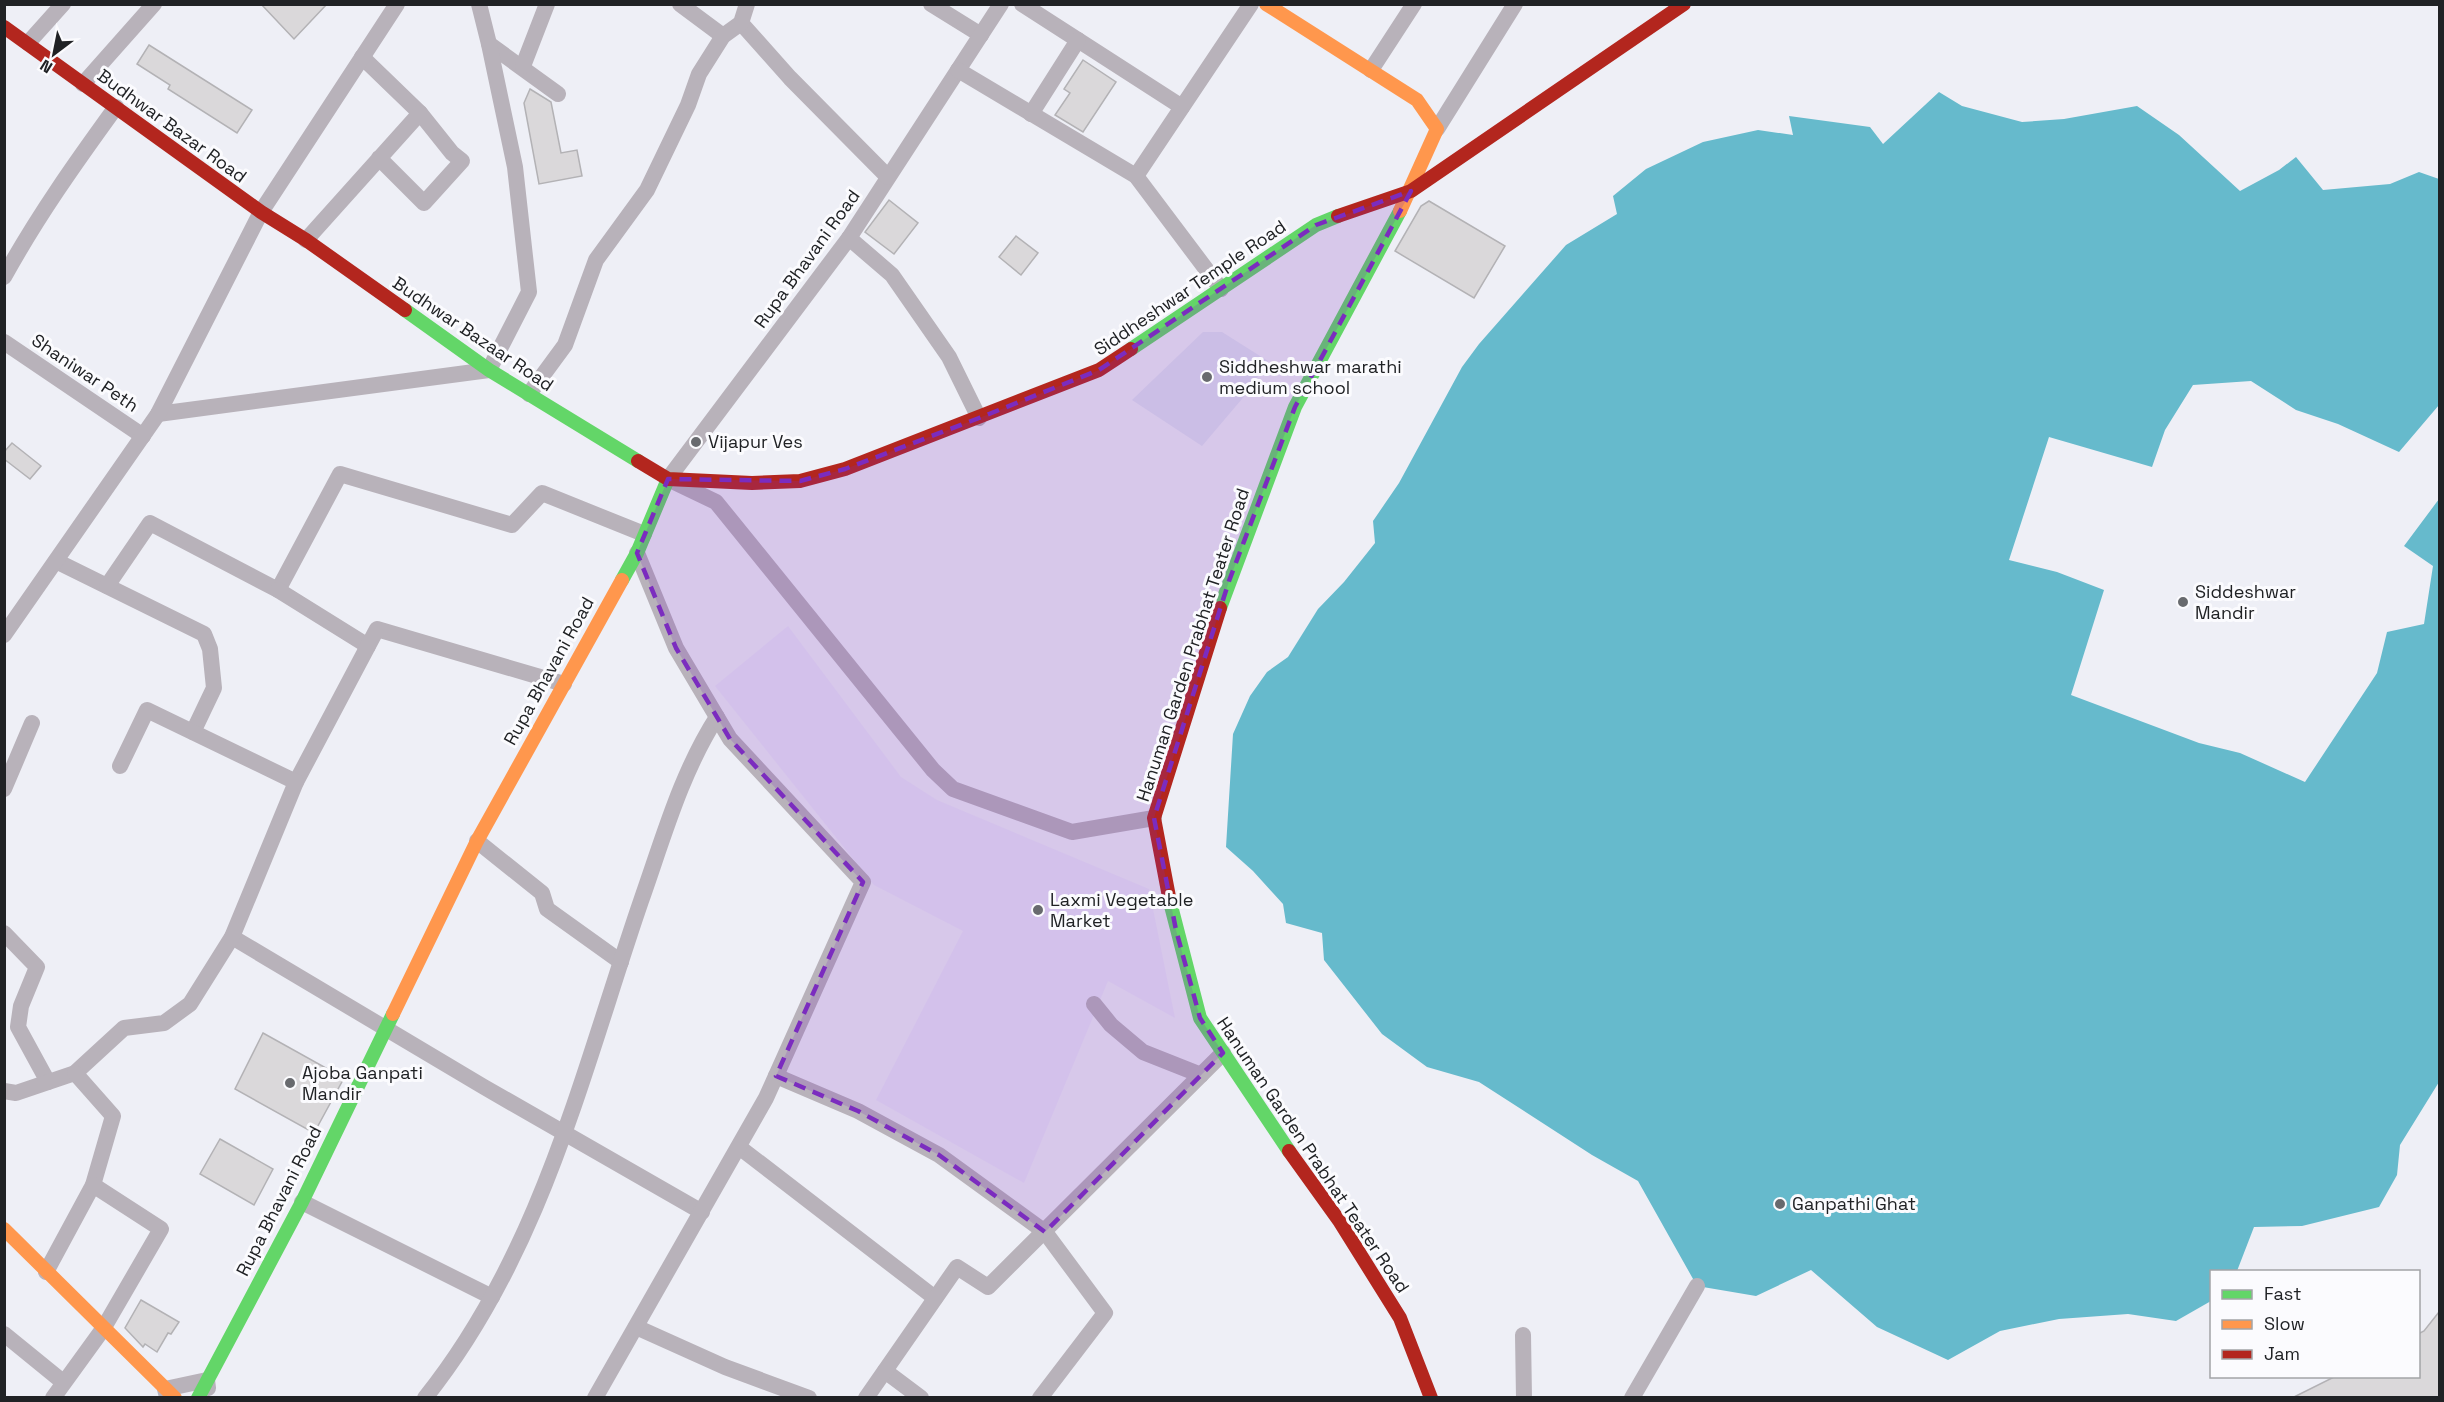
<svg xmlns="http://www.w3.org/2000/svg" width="2444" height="1402" font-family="'Space Grotesk',sans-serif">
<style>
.commercial{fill:#e9e7f7}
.built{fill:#dfe3f0}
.water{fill:#66bacc}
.building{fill:#dad8da;stroke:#b3b2b5;stroke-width:1.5}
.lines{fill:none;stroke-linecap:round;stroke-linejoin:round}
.street{stroke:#b8b2ba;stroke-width:16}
.fast{stroke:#63d668;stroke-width:14}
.slow{stroke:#ff974d;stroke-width:14}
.jam{stroke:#b3261e;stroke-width:14}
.marked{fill:#7b2cbf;fill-opacity:0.2;stroke:#7b2cbf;stroke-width:4.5;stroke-dasharray:12 8;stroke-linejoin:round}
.poi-dot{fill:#686a6e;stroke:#fbfbfe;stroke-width:2}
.labels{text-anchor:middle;stroke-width:6;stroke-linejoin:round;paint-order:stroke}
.street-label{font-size:18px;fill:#202225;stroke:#fbfbfe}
.poi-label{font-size:18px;fill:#202225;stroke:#fbfbfe;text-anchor:start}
</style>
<rect width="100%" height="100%" fill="#eeeff6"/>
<path class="commercial" d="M788,626L901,777L937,800L1149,889L1175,1018L1108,981L1024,1183L876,1100L963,931L874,885L715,686Z"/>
<path class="built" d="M1203,332H1222L1268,361L1247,393L1202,446L1132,400Z"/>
<path class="water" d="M1939,92L1962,106L2022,122L2064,119L2137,106L2179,135L2240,191L2279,170L2296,157L2323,190L2390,184L2419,172L2439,179V405L2399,452L2338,424L2296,410L2251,381L2193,385L2165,430L2152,467L2049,437L2009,560L2057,572L2104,590L2071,695L2199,743L2240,753L2305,782L2377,673L2387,632L2424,624L2433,566L2404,546L2439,499V1082L2400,1145L2397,1175L2379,1207L2302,1226L2254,1227L2237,1271L2212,1272L2211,1301L2176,1321L2128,1314L2059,1319L2000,1331L1948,1360L1877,1327L1811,1270L1756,1296L1697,1286L1638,1181L1592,1155L1479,1082L1427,1067L1382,1034L1324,960L1322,933L1286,923L1283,904L1253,871L1226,847L1233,734L1250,696L1267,672L1288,657L1318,609L1344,582L1375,543L1373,521L1399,483L1462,367L1479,344L1566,245L1617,214L1613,196L1646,169L1703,142L1758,130L1793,135L1789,116L1870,127L1883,144Z"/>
<g class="building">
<path d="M261,4H327L294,39Z"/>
<path d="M149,45L252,110L237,133L168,89L170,85L137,64Z"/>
<path d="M1083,60L1116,82L1083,132L1055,115L1070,93L1064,89Z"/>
<path d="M530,89L551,102L561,153L577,150L582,176L539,184L524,103Z"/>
<path d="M889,200L918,223L894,254L865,232Z"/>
<path d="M1429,201L1505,246L1474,298L1395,251L1421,206Z"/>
<path d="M1016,236L1038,253L1021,275L999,257Z"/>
<path d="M12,443L41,466L30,479L4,459V452Z"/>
<path d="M263,1033L344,1078L314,1133L235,1089Z"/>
<path d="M220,1139L273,1169L254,1205L200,1174Z"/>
<path d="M141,1300L179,1322L171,1334L168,1333L157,1352L145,1344L143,1347L125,1328Z"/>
<path d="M2439,1312V1398H2292L2334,1377H2418V1334L2424,1331Z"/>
</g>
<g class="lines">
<g class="street">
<path d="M680,4L723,36"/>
<path d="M931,4L981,35"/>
<path d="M1001,4L849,238L668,479L716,502L933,770L953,789L1072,832L1154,818"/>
<path d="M1022,4L1182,107"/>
<path d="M741,23L790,78L888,177"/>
<path d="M28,43L63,4"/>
<path d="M489,44L558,94"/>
<path d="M362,57L420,113"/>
<path d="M523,66L547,4"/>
<path d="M958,70L1136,176L1221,289"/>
<path d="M1371,70L1414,4"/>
<path d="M83,84L154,4"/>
<path d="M1031,114L1078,40"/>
<path d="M1437,129L1515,4"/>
<path d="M1136,176L1251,4"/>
<path d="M849,238L892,275L949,357L979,418"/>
<path d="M306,240L420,113L452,153L462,161L424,203L379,158"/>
<path d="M4,277C37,217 76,162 116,107"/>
<path d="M4,342L143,436"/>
<path d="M529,394L565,345L596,260L647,190L688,105L699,74L723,36L741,23L747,4"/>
<path d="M158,414L489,370L529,292L515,167L489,44L479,4"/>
<path d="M56,561L204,634L210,649L214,688L193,732"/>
<path d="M107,586L150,523L278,590L340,474L512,525L542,493L644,534"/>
<path d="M278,590L368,646"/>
<path d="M4,635L158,414L261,212L397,4"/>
<path d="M296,782L377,629L564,684"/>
<path d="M4,789L32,723"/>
<path d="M477,841L542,893L547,909L621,962"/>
<path d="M4,933L37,967L21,1006L18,1027L48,1082"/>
<path d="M232,937L484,1087L702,1212"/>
<path d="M1094,1004L1111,1025L1143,1052L1201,1075"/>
<path d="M776,1076L858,1111L939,1155L1045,1232L1105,1313L1040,1398"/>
<path d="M4,1091L16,1093L75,1073L124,1028L164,1023L190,1004L232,937L296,782L147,710L120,766"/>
<path d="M739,1147L935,1298"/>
<path d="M302,1202L492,1297"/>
<path d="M46,1272L93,1185L113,1116L75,1073"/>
<path d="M636,1327L725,1367L809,1398"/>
<path d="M4,1334L63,1382"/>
<path d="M1523,1335L1524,1398"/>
<path d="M885,1371L921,1398"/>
<path d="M167,1397L165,1389L207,1380L208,1388"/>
<path d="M53,1398L103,1329L161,1229L93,1185"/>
<path d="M425,1398C541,1253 582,1073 641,901C663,839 681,773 717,717"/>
<path d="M595,1398L766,1098L863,882L730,739L676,648L637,553"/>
<path d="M866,1398L957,1267L988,1287L1223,1053"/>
<path d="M1632,1398L1697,1286"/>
</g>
<g class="fast">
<path d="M405,310L489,370L638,461"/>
<path d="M1131,349L1316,225L1338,216"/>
<path d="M622,580L637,553L668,479"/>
<path d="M1220,608L1295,407L1400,211"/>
<path d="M1170,902L1200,1018L1289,1151"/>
<path d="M198,1398L302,1202L393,1014"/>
</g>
<g class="slow">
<path d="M1266,4L1417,100L1437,129L1400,211"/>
<path d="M393,1014L477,841L622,580"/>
<path d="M4,1229L175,1398"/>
</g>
<g class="jam">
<path d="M4,27L261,212L306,240L405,310"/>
<path d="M1338,216L1411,191L1684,4"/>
<path d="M638,461L668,479L752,483L800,481L845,469L1099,370L1131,349"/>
<path d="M1170,902L1154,818L1220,608"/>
<path d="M1289,1151L1340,1222L1400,1318L1431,1398"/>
</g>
</g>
<path class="marked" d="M1411,191L1295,407L1229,581L1154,818L1176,930L1200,1018L1223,1053L1045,1232L939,1155L858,1111L776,1076L863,882L730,739L676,648L637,553L668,479L800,481L845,469L979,418L1099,370L1316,225Z"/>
<g class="poi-dot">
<circle cx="1207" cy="377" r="6"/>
<circle cx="696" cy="442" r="6"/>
<circle cx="2183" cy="602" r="6"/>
<circle cx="1038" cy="910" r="6"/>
<circle cx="290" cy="1083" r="6"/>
<circle cx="1780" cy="1204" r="6"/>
</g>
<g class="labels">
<g class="street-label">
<text transform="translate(172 126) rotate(36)" y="6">Budhwar Bazar Road</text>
<text transform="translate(807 259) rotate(-54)" y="6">Rupa Bhavani Road</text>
<text transform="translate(1190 288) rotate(-34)" y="6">Siddheshwar Temple Road</text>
<text transform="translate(473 334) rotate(34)" y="6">Budhwar Bazaar Road</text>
<text transform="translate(85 373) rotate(34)" y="6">Shaniwar Peth</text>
<text transform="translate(1193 645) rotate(-72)" y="6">Hanuman Garden Prabhat Teater Road</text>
<text transform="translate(549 671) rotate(-61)" y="6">Rupa Bhavani Road</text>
<text transform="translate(1313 1155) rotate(56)" y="6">Hanuman Garden Prabhat Teater Road</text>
<text transform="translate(279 1201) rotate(-63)" y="6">Rupa Bhavani Road</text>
</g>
<g class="poi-label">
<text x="1219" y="373">Siddheshwar marathi<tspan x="1219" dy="21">medium school</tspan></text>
<text x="708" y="448">Vijapur Ves</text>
<text x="2195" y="598">Siddeshwar<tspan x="2195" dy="21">Mandir</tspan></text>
<text x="1050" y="906">Laxmi Vegetable<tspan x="1050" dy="21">Market</tspan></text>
<text x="302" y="1079">Ajoba Ganpati<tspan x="302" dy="21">Mandir</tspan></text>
<text x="1792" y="1210">Ganpathi Ghat</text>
</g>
</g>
<rect width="2444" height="1402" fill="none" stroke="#202225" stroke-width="12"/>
<rect x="2210" y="1270" width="210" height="108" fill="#fbfbfe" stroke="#a3a4a7" stroke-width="1.5"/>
<rect x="2222" y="1290" width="30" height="9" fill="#63d668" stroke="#a3a4a7" stroke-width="1.5"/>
<text x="2264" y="1300" font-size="18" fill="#202225">Fast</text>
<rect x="2222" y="1320" width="30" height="9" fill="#ff974d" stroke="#a3a4a7" stroke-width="1.5"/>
<text x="2264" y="1330" font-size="18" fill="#202225">Slow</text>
<rect x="2222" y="1350" width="30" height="9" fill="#b3261e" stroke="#a3a4a7" stroke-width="1.5"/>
<text x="2264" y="1360" font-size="18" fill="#202225">Jam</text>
<g transform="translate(54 54) rotate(212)" stroke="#fbfbfe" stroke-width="4.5" paint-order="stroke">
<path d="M0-4.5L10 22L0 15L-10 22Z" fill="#202225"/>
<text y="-9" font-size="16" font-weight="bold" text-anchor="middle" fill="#202225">N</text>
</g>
</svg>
